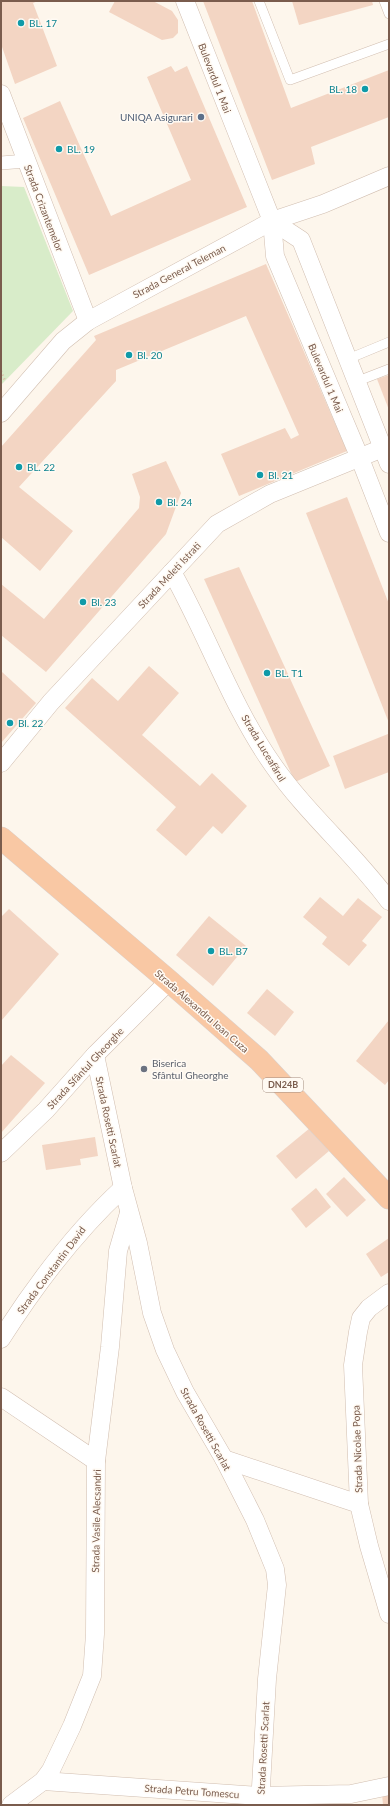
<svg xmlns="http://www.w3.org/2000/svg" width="390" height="1806" font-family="Lato,sans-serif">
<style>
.green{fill:#d8ecc9}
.building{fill:#f3d5c3}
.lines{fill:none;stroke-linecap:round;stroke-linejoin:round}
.service-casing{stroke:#d1beb0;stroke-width:10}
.pedestrian-casing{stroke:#d1beb0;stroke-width:14}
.minor-casing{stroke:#d1beb0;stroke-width:19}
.trunk-casing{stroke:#dad1cd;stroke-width:23}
.path{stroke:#d9b8a5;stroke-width:2.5;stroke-dasharray:1 3;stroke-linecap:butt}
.service{stroke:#fff;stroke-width:9}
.pedestrian{stroke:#fff;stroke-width:13}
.minor{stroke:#fff;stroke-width:18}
.trunk{stroke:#f9c8a4;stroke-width:22}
.culture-dot{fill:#0f9aa8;stroke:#fffaf3;stroke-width:1.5}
.service-dot{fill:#5c6f8a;stroke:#fffaf3;stroke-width:1.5}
.worship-dot{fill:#6b7280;stroke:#fffaf3;stroke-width:1.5}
.labels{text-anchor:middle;stroke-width:3;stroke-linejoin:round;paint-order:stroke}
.shield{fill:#fffaf3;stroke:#a28b7f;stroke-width:1}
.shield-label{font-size:9px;font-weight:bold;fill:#7a5c4d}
.culture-label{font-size:10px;fill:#0d838f;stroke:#fffaf3;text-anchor:start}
.street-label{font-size:10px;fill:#7a5c4d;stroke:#fffaf3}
.service-label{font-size:10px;fill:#4e5e75;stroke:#fffaf3;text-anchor:end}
.worship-label{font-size:10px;fill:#5b616d;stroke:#fffaf3;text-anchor:start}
</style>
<rect width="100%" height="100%" fill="#fdf6ec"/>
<path class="green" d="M1,186L24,187L73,311L1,385Z"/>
<g class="building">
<path d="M1,1H38L33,3L57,66L15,84L1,44Z"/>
<path d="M115,1H153L172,11L178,20V33L173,38L162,40L109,12Z"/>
<path d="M203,1H252L291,108L389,70V117L311,147L315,164L272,180Z"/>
<path d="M292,1H372L373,5L299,25Z"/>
<path d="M171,66L175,72L187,66L247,207L89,275L23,118L60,101L111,216L191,180L147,77Z"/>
<path d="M266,264L347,451L239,496L221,454L285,428L291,439L299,435L246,316L116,370V381L19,487L73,531L40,571L1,537V447L96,340L94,336Z"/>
<path d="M389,375V410L377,379Z"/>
<path d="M166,461L181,493L166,534L46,672L1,635V584L44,619L139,508L140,497L132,474Z"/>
<path d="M347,497L389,604V723L306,513Z"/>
<path d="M239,567L330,766L295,782L204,579Z"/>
<path d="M149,666L179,693L142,735L200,786L212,773L247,806L222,834L213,826L186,856L156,830L176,807L65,708L92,678L118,701Z"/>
<path d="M2,672L36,703L1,743V673Z"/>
<path d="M388,734L389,772L345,789L333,756Z"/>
<path d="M320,897L343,916L358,898L382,917L362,941L367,945L349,966L322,944L327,937L303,917Z"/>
<path d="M9,909L59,954L1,1021V917Z"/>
<path d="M209,916L246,946L213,986L176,955Z"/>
<path d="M267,989L294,1012L275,1036L247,1013Z"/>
<path d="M389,1020V1080L385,1085L356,1061Z"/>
<path d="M11,1055L45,1083L1,1133V1066Z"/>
<path d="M310,1128L329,1151L296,1179L276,1156Z"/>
<path d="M95,1137L98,1156L80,1159L81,1165L46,1170L42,1145Z"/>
<path d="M344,1177L366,1200L347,1217L326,1194Z"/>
<path d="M316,1188L331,1207L306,1228L291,1209Z"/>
<path d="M389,1238V1272L381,1277L366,1254Z"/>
<path d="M382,1794H389V1805H383Z"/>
</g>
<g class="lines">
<defs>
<g id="service">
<path d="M259,1L290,80L389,44"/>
<path d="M384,1L389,14"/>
<path d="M348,359L389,342"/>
<path d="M358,381L389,369"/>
</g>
<path id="pedestrian" d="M1,163L26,161"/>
<g id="minor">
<path d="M185,1L272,221L275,256L359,456L389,533"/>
<path d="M1,94L88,321"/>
<path d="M272,221L301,240L389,464"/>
<path d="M1,413L63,341L88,321L272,221L323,204L389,176"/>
<path d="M172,572C207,634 232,707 273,765C307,814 354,853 389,901"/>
<path d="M1,763L51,702L217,524L270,494L383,448"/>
<path d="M95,1055L123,1188L138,1243L152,1313L165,1350L185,1392L224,1459L255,1520L275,1569L277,1585L267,1679L260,1805"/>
<path d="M1,1153L46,1110L95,1055L169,981"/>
<path d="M389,1293L369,1308L361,1318L358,1332L353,1365L359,1504L369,1546L389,1614"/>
<path d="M1,1339C36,1284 75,1232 123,1188"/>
<path d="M1,1397L96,1461"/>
<path d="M224,1459L359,1504"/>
<path d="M43,1781L259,1796L351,1794L389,1786"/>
<path d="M11,1805L43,1781L51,1770L72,1726L92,1676L95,1634L96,1461L110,1347L118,1251L129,1213"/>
</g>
<path id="trunk" d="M1,838L169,981L259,1060L389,1198"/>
</defs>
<use href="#service" class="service-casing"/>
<use href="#pedestrian" class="pedestrian-casing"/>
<use href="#minor" class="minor-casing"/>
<use href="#trunk" class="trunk-casing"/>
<path class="path" d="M1,371L5,381"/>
<use href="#service" class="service"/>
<use href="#pedestrian" class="pedestrian"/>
<use href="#minor" class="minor"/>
<use href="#trunk" class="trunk"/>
</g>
<g class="culture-dot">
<circle cx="21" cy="23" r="4"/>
<circle cx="365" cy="89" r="4"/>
<circle cx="59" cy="149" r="4"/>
<circle cx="129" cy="355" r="4"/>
<circle cx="19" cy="467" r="4"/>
<circle cx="260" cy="475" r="4"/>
<circle cx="159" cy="502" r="4"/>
<circle cx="83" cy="602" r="4"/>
<circle cx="267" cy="673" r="4"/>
<circle cx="10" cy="723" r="4"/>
<circle cx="211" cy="951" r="4"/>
</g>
<circle class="service-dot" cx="201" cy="117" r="4"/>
<circle class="worship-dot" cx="144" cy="1069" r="4"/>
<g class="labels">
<rect class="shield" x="263" y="1078" width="40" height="14" rx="3"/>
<g class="shield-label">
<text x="283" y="1088">DN24B</text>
</g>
<g class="culture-label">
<text x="29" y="27">BL. 17</text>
<text x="357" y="93" text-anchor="end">BL. 18</text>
<text x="67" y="153">BL. 19</text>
<text x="137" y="359">Bl. 20</text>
<text x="27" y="471">BL. 22</text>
<text x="268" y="479">Bl. 21</text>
<text x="167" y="506">Bl. 24</text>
<text x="91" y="606">Bl. 23</text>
<text x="275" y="677">BL. T1</text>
<text x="18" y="727">Bl. 22</text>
<text x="219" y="955">BL. B7</text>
</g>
<g class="street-label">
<text transform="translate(215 78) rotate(69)" y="4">Bulevardul 1 Mai</text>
<text transform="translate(44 208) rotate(69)" y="4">Strada Crizantemelor</text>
<text transform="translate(179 271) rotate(-28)" y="4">Strada General Teleman</text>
<text transform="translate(326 378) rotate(67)" y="4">Bulevardul 1 Mai</text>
<text transform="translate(169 575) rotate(-47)" y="4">Strada Meleti Istrati</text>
<text transform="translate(264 748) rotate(59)" y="4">Strada Luceafărul</text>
<text transform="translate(202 1011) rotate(41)" y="4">Strada Alexandru Ioan Cuza</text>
<text transform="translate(85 1068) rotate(-47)" y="4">Strada Sfântul Gheorghe</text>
<text transform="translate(109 1122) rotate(78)" y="4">Strada Rosetti Scarlat</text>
<text transform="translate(51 1270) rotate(-53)" y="4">Strada Constantin David</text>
<text transform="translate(206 1429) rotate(61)" y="4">Strada Rosetti Scarlat</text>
<text transform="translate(357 1449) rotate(-92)" y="4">Strada Nicolae Popa</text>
<text transform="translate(96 1521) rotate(-89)" y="4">Strada Vasile Alecsandri</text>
<text transform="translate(263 1748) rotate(-87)" y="4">Strada Rosetti Scarlat</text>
<text transform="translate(192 1791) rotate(4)" y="4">Strada Petru Tomescu</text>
</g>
<g class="service-label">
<text x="193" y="121">UNIQA Asigurari</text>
</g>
<g class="worship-label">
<text x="152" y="1067">Biserica<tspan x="152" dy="12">Sfântul Gheorghe</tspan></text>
</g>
</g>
<rect width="390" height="1806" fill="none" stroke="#7a5c4d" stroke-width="4"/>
</svg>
